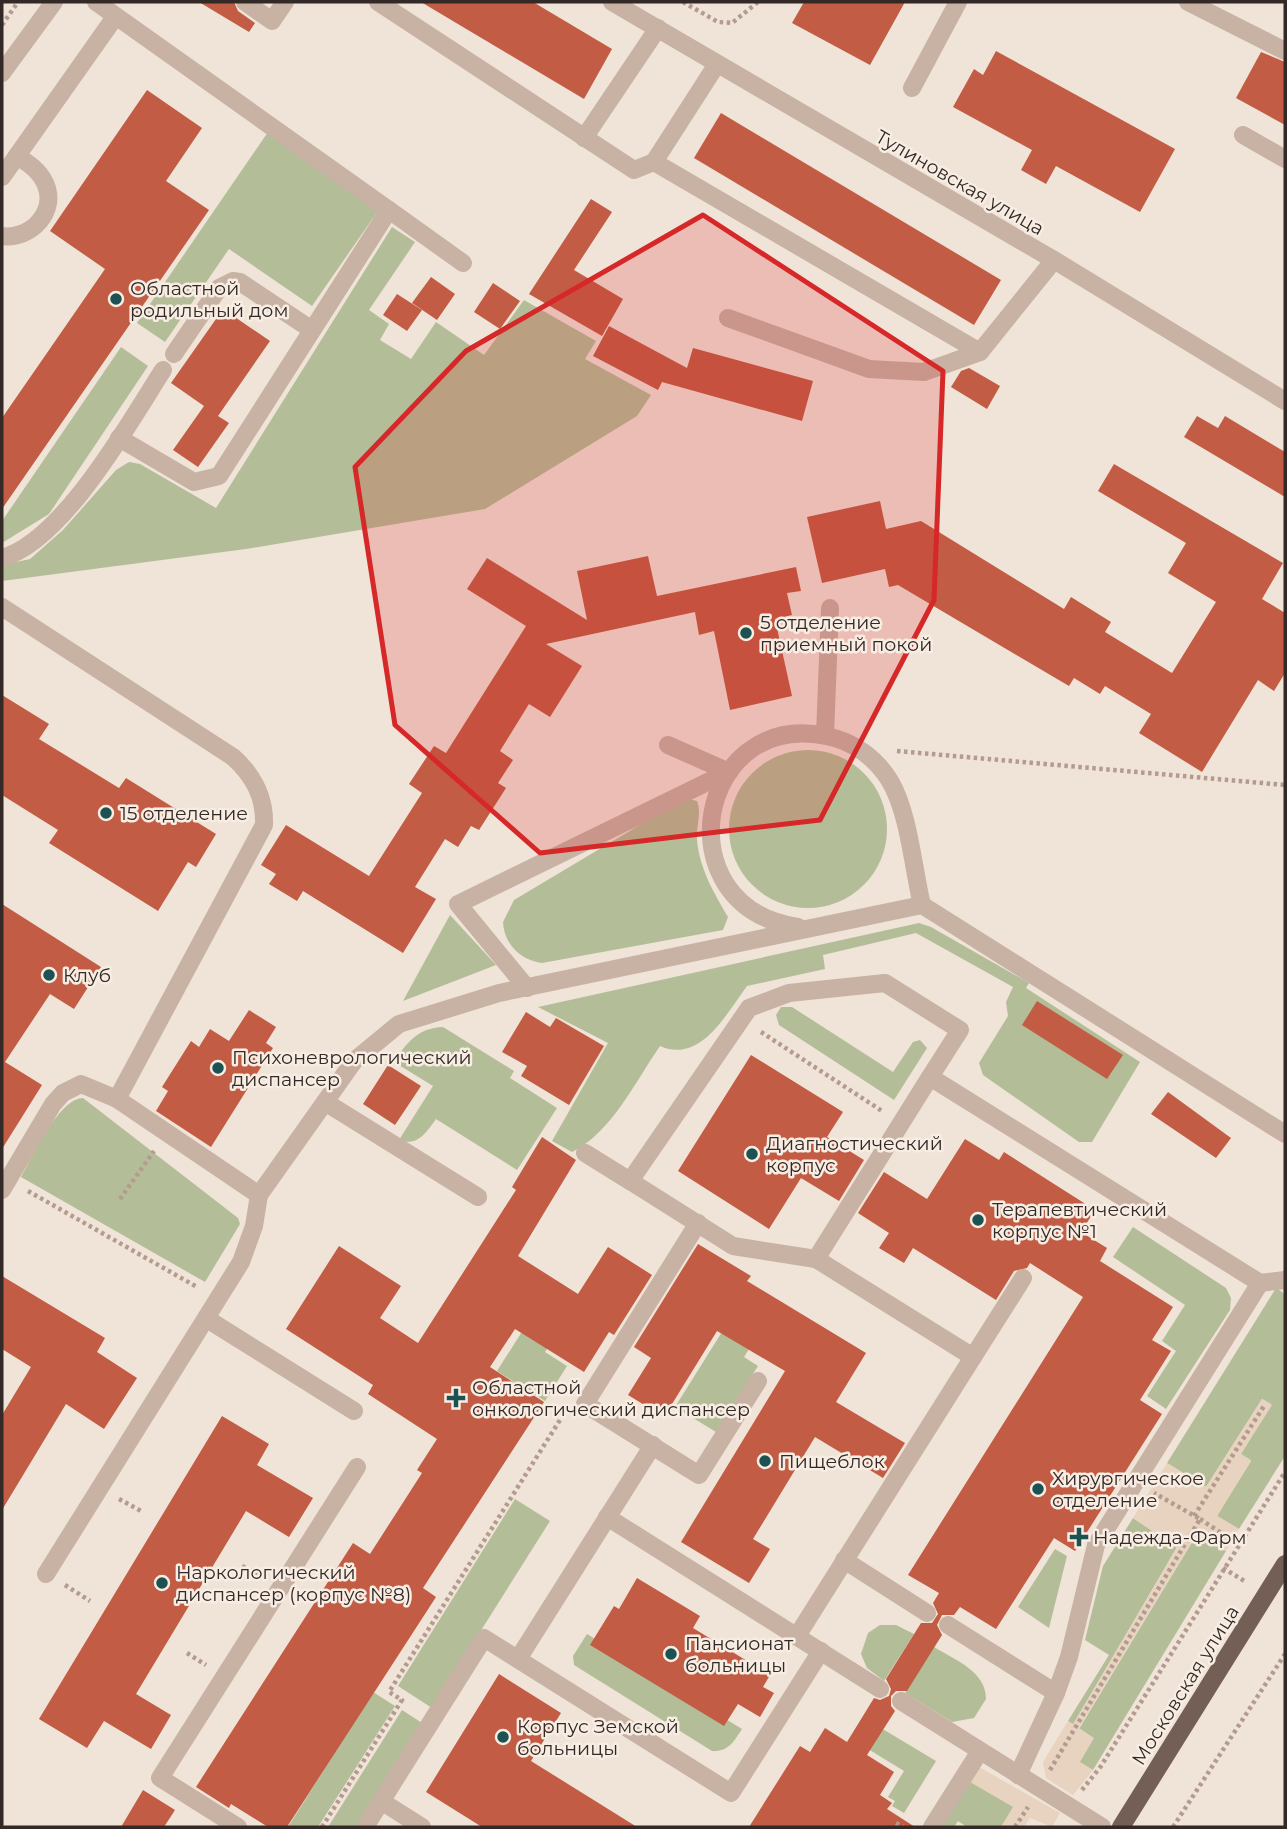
<svg xmlns="http://www.w3.org/2000/svg" width="1287" height="1829" font-family="Montserrat,sans-serif">
<style>
.green{fill:#b3be98}
.plaza{fill:#e7d3bf}
.building{fill:#c25c44}
.lines{fill:none;stroke-linecap:round;stroke-linejoin:round}
.path{stroke:#b39c8f;stroke-width:4.5;stroke-dasharray:3.5 3.5;stroke-linecap:butt}
.minor{stroke:#c7b2a4;stroke-width:18}
.major{stroke:#745f57;stroke-width:18}
.marked{fill:#d62828;fill-opacity:0.2;stroke:#d62828;stroke-width:5;stroke-linejoin:round}
.poi-dot{fill:#1d5252;stroke:#f8ede3;stroke-width:2.5}
.labels{text-anchor:middle;stroke-width:5;stroke-linejoin:round;paint-order:stroke}
.street-label{font-size:19px;fill:#332926;stroke:#f8ede3}
.poi-label{font-size:19px;fill:#332926;stroke:#f8ede3;text-anchor:start}
</style>
<rect width="100%" height="100%" fill="#f0e3d8"/>
<g class="green">
<path d="M268,132L380,208L312,306L229,249L165,342L137,323Z"/>
<path d="M392,227L415,242L369,310L389,324L380,340L411,359L436,322L484,355L524,300L596,341L585,359L651,395L637,416L485,509L246,549L2,581V565L30,559L63,530L116,470L129,462L140,464L216,508Z"/>
<path d="M121,347L148,366L49,514L2,543V521Z"/>
<circle cx="808" cy="829" r="79"/>
<path d="M685,798L697,801C702,813 696,826 697,839C699,868 714,893 728,917L723,930L542,963C520,960 504,944 503,922L514,900Z"/>
<path d="M450,915L496,965L403,1001Z"/>
<path d="M919,923L931,927L1029,983L1026,988L1140,1062L1092,1142H1079L983,1075L979,1063L1008,1016L1006,1002L1013,987L916,933L823,955L825,969L747,986C726,1014 701,1064 660,1046C635,1082 612,1132 572,1152L552,1141L608,1043L538,1007Z"/>
<path d="M781,1007H792L893,1072L913,1042L920,1040L927,1048L894,1100L779,1025L776,1015Z"/>
<path d="M443,1027L514,1071L510,1078L557,1108L517,1170L436,1119C426,1133 417,1147 399,1140L433,1086L394,1062C407,1042 418,1028 443,1027Z"/>
<path d="M83,1098L238,1218L240,1224L205,1282L21,1177C33,1157 58,1099 83,1098Z"/>
<path d="M1133,1227L1226,1288L1231,1298L1230,1310L1166,1409L1147,1396L1176,1351L1162,1341L1185,1305L1113,1257Z"/>
<path d="M553,1283L579,1299L545,1352L567,1366L545,1401L497,1371Z"/>
<path d="M1276,1288L1285,1294V1456L1239,1529L1217,1516L1251,1461L1241,1454L1271,1404L1262,1399L1206,1487L1167,1463Z"/>
<path d="M737,1308L764,1325L744,1357L758,1366L716,1432L675,1407Z"/>
<path d="M515,1499L550,1521L432,1708L398,1686Z"/>
<path d="M1133,1518L1177,1547L1073,1725L1068,1721L1109,1655L1085,1640L1103,1566Z"/>
<path d="M1197,1534L1226,1551L1093,1770L1079,1762V1729Z"/>
<path d="M1055,1549L1067,1556L1049,1628L1018,1607Z"/>
<path d="M880,1625H896L914,1634L884,1681L867,1668L861,1654L868,1633Z"/>
<path d="M587,1634L742,1729C734,1741 729,1752 712,1751L574,1665L573,1656Z"/>
<path d="M934,1647C955,1660 986,1671 986,1699L974,1718L952,1722L905,1693Z"/>
<path d="M373,1692L395,1706L318,1827H288Z"/>
<path d="M402,1710L422,1723L356,1827H328Z"/>
<path d="M881,1728L936,1761L904,1813L892,1806L895,1801L888,1797L904,1771L868,1749Z"/>
<path d="M967,1780L1014,1807L1001,1827H967L958,1821L954,1827H938Z"/>
</g>
<g class="plaza">
<path d="M1262,1399L1272,1405L1241,1454L1251,1460L1217,1516L1239,1529L1226,1551L1197,1534L1079,1728L1094,1738L1080,1762L1093,1770L1073,1795L1046,1778L1043,1762L1068,1721L1073,1724L1177,1548L1133,1518L1167,1463L1206,1487Z"/>
<path d="M979,1767L1060,1813L1052,1827L1030,1818L1024,1827H1001L1013,1807L967,1780Z"/>
</g>
<g class="building">
<path d="M199,2H234L238,11L255,23L249,32Z"/>
<path d="M421,2H533L612,49L584,99Z"/>
<path d="M804,2H905L870,65L792,23Z"/>
<path d="M996,51L1175,149L1140,212L1056,166L1046,184L1021,170L1032,150L953,107L974,69L983,75Z"/>
<path d="M1261,52L1285,62V125L1236,98Z"/>
<path d="M147,90L202,128L166,181L209,210L2,509V418L105,269L50,231Z"/>
<path d="M721,113L1001,280L974,325L694,158Z"/>
<path d="M591,199L612,212L574,270L623,299L602,336L529,294Z"/>
<path d="M431,277L455,294L437,320L412,303Z"/>
<path d="M493,283L520,301L500,329L474,312Z"/>
<path d="M397,294L422,310L407,331L383,315Z"/>
<path d="M223,309L270,341L218,416L229,423L198,467L173,450L204,406L171,383Z"/>
<path d="M609,326L687,368L693,348L813,381L802,421L662,382L658,390L593,356Z"/>
<path d="M969,368L1000,386L987,409L951,387L961,371Z"/>
<path d="M1197,416L1218,428L1225,416L1285,452V497L1184,437Z"/>
<path d="M1114,464L1283,563L1262,599L1285,613V673L1274,691L1258,680L1202,772L1139,733L1151,714L1105,686L1100,694L1074,678L1069,686L898,585L889,587L885,569L822,583L807,517L880,501L886,529L921,521L1064,609L1071,597L1111,622L1105,632L1172,673L1216,602L1168,573L1186,543L1098,491Z"/>
<path d="M648,556L657,596L796,567L801,591L787,593L792,615L775,619L792,696L730,710L714,631L699,635L695,612L546,644L582,666L550,717L529,704L500,751L513,760L498,783L506,788L479,830L471,826L458,847L445,839L415,887L436,899L403,953L303,891L297,901L269,884L276,874L261,865L286,825L369,876L422,793L409,784L434,746L446,753L526,626L467,589L487,558L587,620L577,571Z"/>
<path d="M2,695L49,724L39,739L119,788L126,778L216,834L196,867L188,862L158,911L49,843L58,830L2,795Z"/>
<path d="M2,904L101,967L74,1009L50,994L5,1062L42,1085L2,1149Z"/>
<path d="M1037,1001L1123,1055L1107,1079L1022,1025Z"/>
<path d="M249,1010L276,1027L266,1043L273,1048L211,1147L156,1111L168,1091L162,1087L191,1041L199,1047L210,1029L229,1041Z"/>
<path d="M526,1012L550,1027L556,1018L604,1046L569,1105L521,1076L527,1066L502,1052Z"/>
<path d="M751,1055L843,1112L827,1137L864,1160L839,1201L801,1178L769,1229L678,1171Z"/>
<path d="M388,1065L421,1086L395,1125L363,1104Z"/>
<path d="M1168,1092L1231,1138L1216,1158L1151,1114Z"/>
<path d="M542,1137L576,1160L518,1256L578,1294L608,1247L652,1275L614,1335L609,1332L584,1372L515,1329L490,1367L544,1402L423,1588L436,1597L287,1827H268L231,1804L229,1808L196,1787L353,1543L370,1554L422,1473L417,1470L437,1439L368,1394L373,1385L286,1329L339,1246L401,1286L380,1318L418,1343L516,1190L512,1187Z"/>
<path d="M965,1139L999,1160L1004,1152L1095,1210L1081,1232L1107,1248L1100,1261L1173,1307L1152,1340L1171,1351L1140,1400L1162,1414L1075,1551L1054,1538L996,1629L960,1607L954,1615H942L937,1625L942,1635L907,1691H896L891,1696V1706L895,1711L867,1755L894,1772L880,1795L892,1803L887,1809L915,1827H749L800,1746L810,1752L825,1728L847,1742L874,1698L880,1700L889,1696L891,1689L886,1679L921,1623H932L938,1614L933,1603L939,1593L908,1575L1083,1297L1030,1263L1027,1268L1014,1271L996,1300L913,1248L904,1263L879,1248L889,1233L858,1213L884,1172L927,1199Z"/>
<path d="M698,1244L751,1276L747,1281L866,1353L836,1402L905,1443L883,1478L815,1437L753,1539L770,1549L749,1583L681,1542L785,1371L717,1331L664,1417L628,1395L651,1358L634,1347Z"/>
<path d="M2,1276L105,1338L97,1352L137,1378L104,1429L66,1404L2,1510V1415L31,1367L2,1349Z"/>
<path d="M222,1416L269,1444L257,1465L313,1498L289,1537L246,1511L136,1694L171,1715L151,1749L104,1721L87,1748L39,1719Z"/>
<path d="M637,1578L700,1616L693,1628L770,1675L763,1687L774,1693L760,1717L738,1704L724,1726L590,1645L614,1606L619,1609Z"/>
<path d="M499,1674L561,1713L531,1761L637,1827H482L426,1792Z"/>
<path d="M143,1790L175,1810L164,1827H121Z"/>
</g>
<g class="lines">
<g class="path">
<path d="M683,2L718,22L732,23L758,2"/>
<path d="M2,25L18,2"/>
<path d="M897,751L1285,785"/>
<path d="M761,1032L882,1111"/>
<path d="M28,1191L197,1287"/>
<path d="M120,1199L154,1151"/>
<path d="M119,1499L143,1512"/>
<path d="M1194,1516L1264,1406"/>
<path d="M1200,1519L1238,1544"/>
<path d="M242,1566L262,1576"/>
<path d="M1223,1568L1246,1582"/>
<path d="M65,1585L90,1601"/>
<path d="M187,1653L206,1665"/>
<path d="M1050,1770L1200,1519L1154,1493"/>
<path d="M1082,1790L1101,1766L1285,1472"/>
<path d="M896,1823L903,1827"/>
<path d="M322,1827L402,1700L389,1692L565,1412"/>
<path d="M1015,1827L1028,1807"/>
<path d="M1173,1827L1285,1654"/>
</g>
<g class="minor">
<path d="M96,2L389,210L219,476L194,482L119,438"/>
<path d="M245,2L272,21L285,2"/>
<path d="M378,2L634,170L654,162L980,352L1054,260"/>
<path d="M612,2L1054,260L1285,401"/>
<path d="M1188,2L1285,51"/>
<path d="M2,73L54,2"/>
<path d="M912,88L958,2"/>
<path d="M1243,135L1285,159"/>
<path d="M584,138L658,28"/>
<path d="M654,162L717,64"/>
<path d="M2,177L115,17"/>
<path d="M389,210L463,263"/>
<path d="M2,236C31,240 58,211 45,183C39,170 28,163 17,156"/>
<path d="M728,318L869,369L924,372L980,352"/>
<path d="M174,354L219,288L233,281L240,282L312,330"/>
<path d="M2,558C63,541 129,423 163,370"/>
<path d="M2,607L233,757C254,776 265,797 264,825L117,1099L259,1195L354,1061L399,1024L499,993L922,905L1285,1134"/>
<path d="M825,735L830,608"/>
<path d="M668,745L729,772"/>
<path d="M798,927C661,907 697,709 826,736C853,741 876,758 890,781C909,813 913,868 922,905"/>
<path d="M527,988L458,904L728,772"/>
<path d="M325,1102L478,1197"/>
<path d="M585,1153L630,1181"/>
<path d="M2,1190L53,1104L63,1093L81,1084L117,1099"/>
<path d="M698,1223L585,1404L699,1475L758,1381"/>
<path d="M816,1259L930,1077"/>
<path d="M1260,1283L1285,1280"/>
<path d="M207,1319L354,1411"/>
<path d="M973,1357L1023,1278"/>
<path d="M607,1517L880,1689"/>
<path d="M844,1560L927,1613"/>
<path d="M46,1574L241,1262L254,1226L259,1195"/>
<path d="M948,1625L1056,1693"/>
<path d="M797,1636L973,1357L816,1259L733,1246L630,1181L749,1008L789,993L885,983L960,1030L930,1077L1260,1283L1096,1545L1069,1657L1056,1693L1018,1775"/>
<path d="M518,1659L653,1445"/>
<path d="M901,1701L1102,1827"/>
<path d="M381,1801L422,1827"/>
<path d="M238,1827L160,1778L357,1467"/>
<path d="M365,1827L484,1638L731,1793L821,1651"/>
<path d="M932,1827L980,1751"/>
</g>
<path class="major" d="M1121,1827L1285,1564"/>
</g>
<path class="marked" d="M703,215L943,371L934,600L820,820L540,853L395,725L355,467L466,351Z"/>
<g class="poi-dot">
<circle cx="116" cy="299" r="7"/>
<circle cx="746" cy="633" r="7"/>
<circle cx="106" cy="813" r="7"/>
<circle cx="49" cy="975" r="7"/>
<circle cx="218" cy="1068" r="7"/>
<circle cx="752" cy="1154" r="7"/>
<circle cx="978" cy="1220" r="7"/>
<path d="M452.5 1387.5h7v7h7v7h-7v7h-7v-7h-7v-7h7z"/>
<circle cx="765" cy="1461" r="7"/>
<circle cx="1038" cy="1489" r="7"/>
<path d="M1075.5 1526.5h7v7h7v7h-7v7h-7v-7h-7v-7h7z"/>
<circle cx="162" cy="1583" r="7"/>
<circle cx="671" cy="1654" r="7"/>
<circle cx="503" cy="1737" r="7"/>
</g>
<g class="labels">
<g class="street-label">
<text transform="translate(960 182) rotate(30)" y="7">Тулиновская улица</text>
<text transform="translate(1185 1685) rotate(-58)" y="7">Московская улица</text>
</g>
<g class="poi-label">
<text x="130" y="295">Областной<tspan x="130" dy="22">родильный дом</tspan></text>
<text x="760" y="629">5 отделение<tspan x="760" dy="22">приемный покой</tspan></text>
<text x="120" y="820">15 отделение</text>
<text x="63" y="982">Клуб</text>
<text x="232" y="1064">Психоневрологический<tspan x="232" dy="22">диспансер</tspan></text>
<text x="766" y="1150">Диагностический<tspan x="766" dy="22">корпус</tspan></text>
<text x="992" y="1216">Терапевтический<tspan x="992" dy="22">корпус №1</tspan></text>
<text x="472" y="1394">Областной<tspan x="472" dy="22">онкологический диспансер</tspan></text>
<text x="779" y="1468">Пищеблок</text>
<text x="1052" y="1485">Хирургическое<tspan x="1052" dy="22">отделение</tspan></text>
<text x="1093" y="1544">Надежда-Фарм</text>
<text x="176" y="1579">Наркологический<tspan x="176" dy="22">диспансер (корпус №8)</tspan></text>
<text x="685" y="1650">Пансионат<tspan x="685" dy="22">больницы</tspan></text>
<text x="517" y="1733">Корпус Земской<tspan x="517" dy="22">больницы</tspan></text>
</g>
</g>
<rect width="1287" height="1829" fill="none" stroke="#332926" stroke-width="7"/>
</svg>
